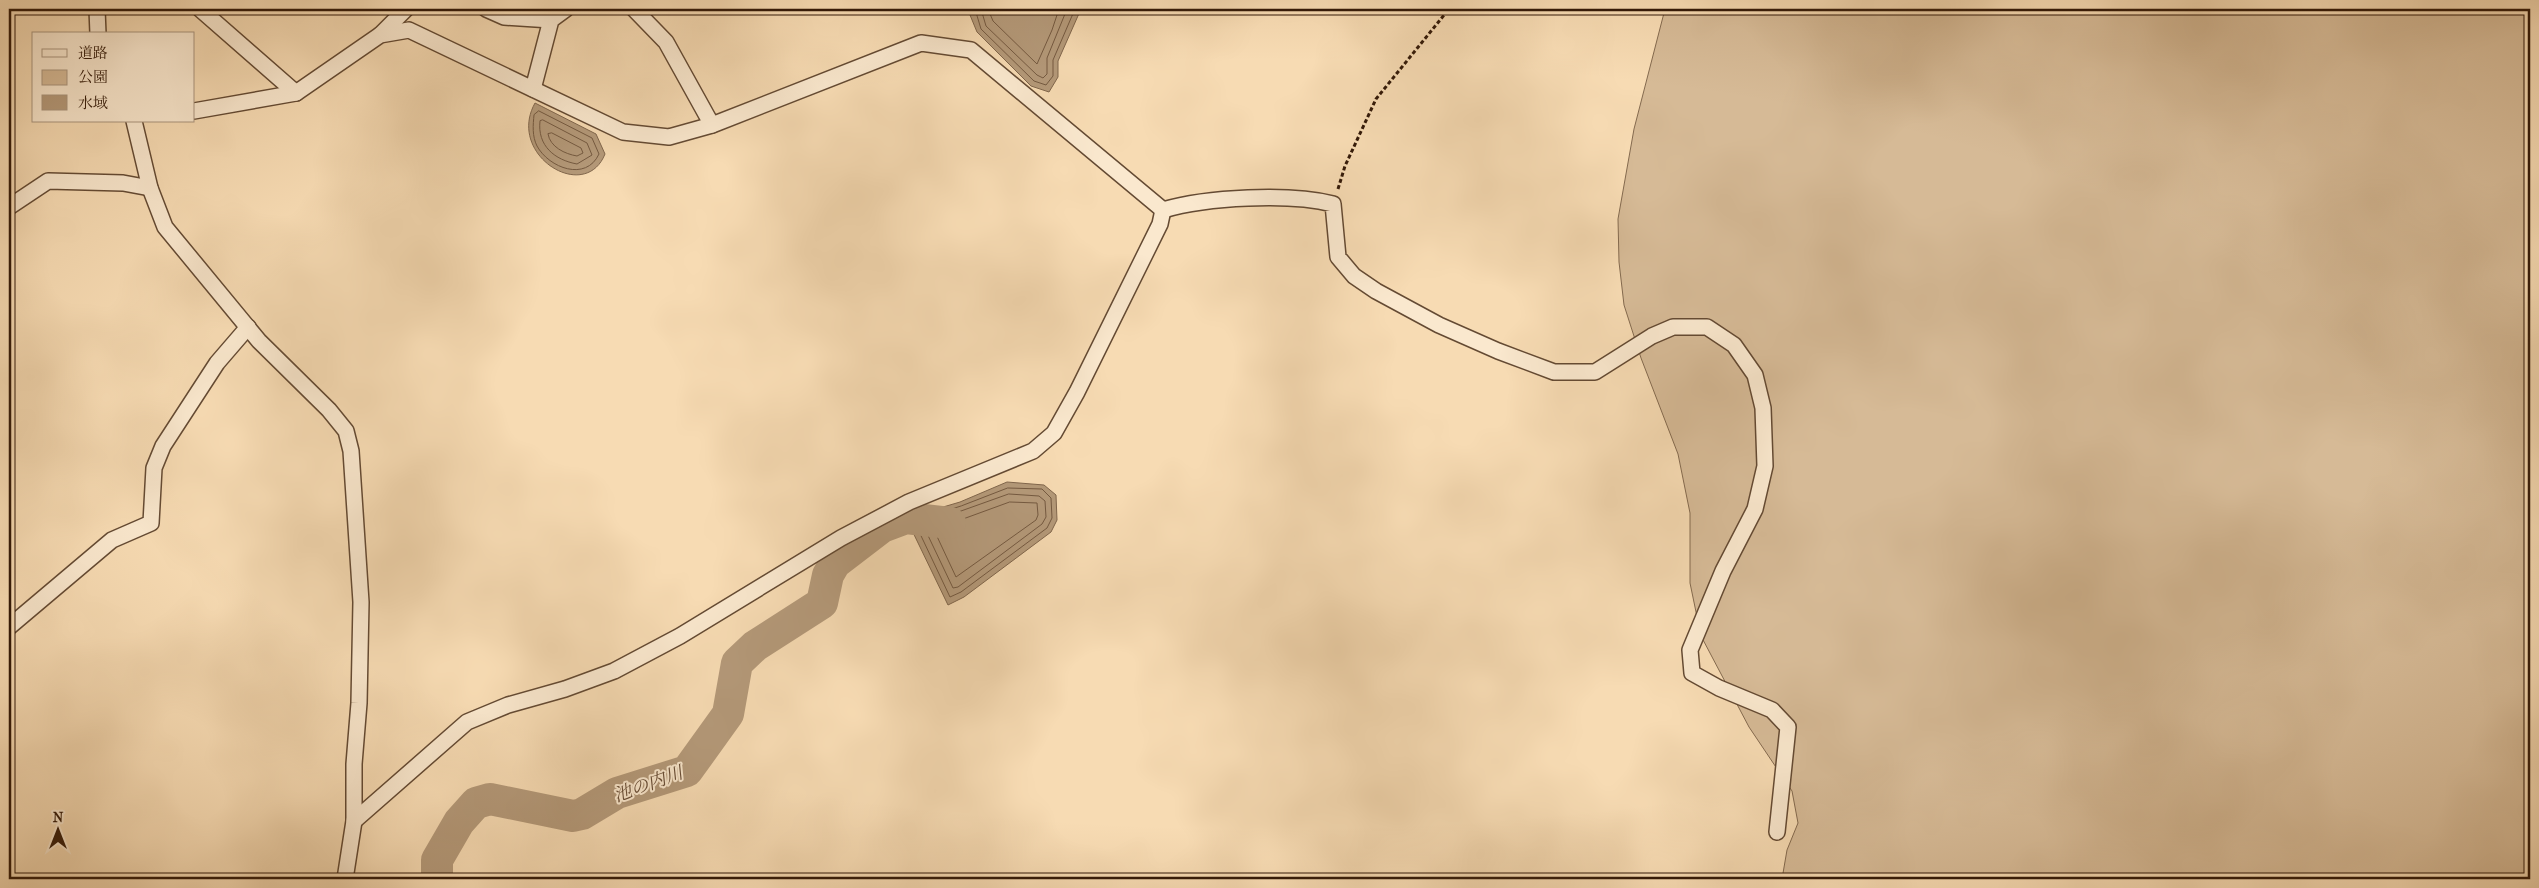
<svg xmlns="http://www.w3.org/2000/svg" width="2539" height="888" font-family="'IM FELL French Canon','Noto Serif JP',serif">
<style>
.green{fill:#d6ba96;stroke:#846a4f}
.water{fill:#b49979;stroke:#80664c}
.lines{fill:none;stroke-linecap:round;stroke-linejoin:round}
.shore{stroke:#745940;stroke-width:1}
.river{stroke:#b49979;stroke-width:32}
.minor-casing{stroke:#644a33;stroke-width:18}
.path{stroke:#331908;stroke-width:3;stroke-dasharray:4 2.5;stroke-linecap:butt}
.minor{stroke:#fae8ce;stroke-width:15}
.labels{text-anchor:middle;stroke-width:4;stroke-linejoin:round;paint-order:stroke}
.water-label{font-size:18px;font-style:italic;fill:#674c35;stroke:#fae8ce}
</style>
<rect width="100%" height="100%" fill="#f7dbb3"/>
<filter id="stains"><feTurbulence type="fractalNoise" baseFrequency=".004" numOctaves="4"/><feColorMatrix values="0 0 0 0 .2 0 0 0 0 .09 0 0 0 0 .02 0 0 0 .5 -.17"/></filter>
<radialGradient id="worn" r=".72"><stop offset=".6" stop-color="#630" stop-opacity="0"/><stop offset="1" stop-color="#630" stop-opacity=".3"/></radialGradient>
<path class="green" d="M1665,9H2530V879H1782L1787,850L1798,823L1792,791L1749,727L1701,636L1690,583V513L1678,454L1641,358L1624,305L1619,262L1618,219L1634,129Z"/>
<g class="water">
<path d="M970,9H1081L1058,61V77L1049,92L1031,86L977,32L970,15Z"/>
<path d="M535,103L596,134L605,154C585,204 506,155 535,103Z"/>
<path d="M1007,482L1044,485L1056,495L1057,520L1051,532L964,597L948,605L906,518L960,502Z"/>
</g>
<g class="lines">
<g class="shore">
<path d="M975,9L981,29L1034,81L1046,85L1053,76V60L1075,9"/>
<path d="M981,9L986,26L1037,75L1043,78L1047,74V58L1067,9"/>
<path d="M988,9L993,21L1037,64L1052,30L1059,9"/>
<path d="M539,111L592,138L599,154C586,182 549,168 537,146C532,136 533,125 534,115Z"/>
<path d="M543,120L587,143L592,155L577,164C555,160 537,146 540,121Z"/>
<path d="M552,133L581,148L583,153L577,156C565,154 550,147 548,134Z"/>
<path d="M1008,488L1042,489L1051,498L1052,518L1047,528L961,592L950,597L914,521L961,506Z"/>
<path d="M1009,494L1039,496L1045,501L1046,517L1042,524L958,587L953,588L923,525Z"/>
<path d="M1010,502L1037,503L1038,515L1036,520L956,577L934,530Z"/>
</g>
<path class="river" d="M437,879V860L459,822L476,803L490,799L573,816L582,814L617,793L687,771L728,714L737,663L755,646L822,603L828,575L835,563L882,527L906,518L950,523"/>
<defs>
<g id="minor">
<path d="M97,9L98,34"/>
<path d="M200,9L296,93"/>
<path d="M486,9L504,17L551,20"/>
<path d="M634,9L666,42L712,125"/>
<path d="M380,35L406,9"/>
<path d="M533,89L551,20L566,9"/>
<path d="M194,111L296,93L380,35L409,30L623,132L669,137L712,125L921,43L971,50L1163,210"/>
<path d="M134,121L150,188L165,227L259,341L329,410L346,431L351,451L361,602L359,703L354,764V821L345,879"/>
<path d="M9,207L48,181L123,183L150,188"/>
<path d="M1163,210C1207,197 1289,193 1333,204L1338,257L1354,276L1376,291L1439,325L1498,351L1554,372H1595L1652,336L1673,327H1707L1734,345L1755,375L1763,408L1765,466L1755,509L1723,571L1690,650L1692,673L1719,688L1772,710L1788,727L1777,832"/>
<path d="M9,627L112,540L151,523L154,468L163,446L217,363L248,327"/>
<path d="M354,821L467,722L508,705L565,689L614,671L680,636L841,538L909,502L1033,451L1054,433L1077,392L1160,224L1163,210"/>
</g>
</defs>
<use href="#minor" class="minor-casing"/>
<path class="path" d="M1338,189L1345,166L1376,99L1449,9"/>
<use href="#minor" class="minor"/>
</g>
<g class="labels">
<g class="water-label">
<text transform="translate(648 784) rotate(-20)" y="6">池の内川</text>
</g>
</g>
<rect width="2539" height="888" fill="none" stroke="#f7dbb3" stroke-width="30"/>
<rect x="10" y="10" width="2519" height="868" fill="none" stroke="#331908" stroke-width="2.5"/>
<rect x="15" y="15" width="2509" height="858" fill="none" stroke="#331908"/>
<rect x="32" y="32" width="162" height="90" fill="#fae8ce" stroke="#aa957f"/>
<rect x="42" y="49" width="25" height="8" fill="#fae8ce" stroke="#aa957f"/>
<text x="78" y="58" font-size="15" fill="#331908">道路</text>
<rect x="42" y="70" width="25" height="15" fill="#d6ba96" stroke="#aa957f"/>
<text x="78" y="82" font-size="15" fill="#331908">公園</text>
<rect x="42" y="95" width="25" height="15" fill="#b49979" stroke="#aa957f"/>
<text x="78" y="108" font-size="15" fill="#331908">水域</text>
<g transform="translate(58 830)" stroke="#fae8ce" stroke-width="4" paint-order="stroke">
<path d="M0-4L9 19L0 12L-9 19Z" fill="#331908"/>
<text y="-8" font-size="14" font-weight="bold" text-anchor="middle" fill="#331908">N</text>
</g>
<rect width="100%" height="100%" filter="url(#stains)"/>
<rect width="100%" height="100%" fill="url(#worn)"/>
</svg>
